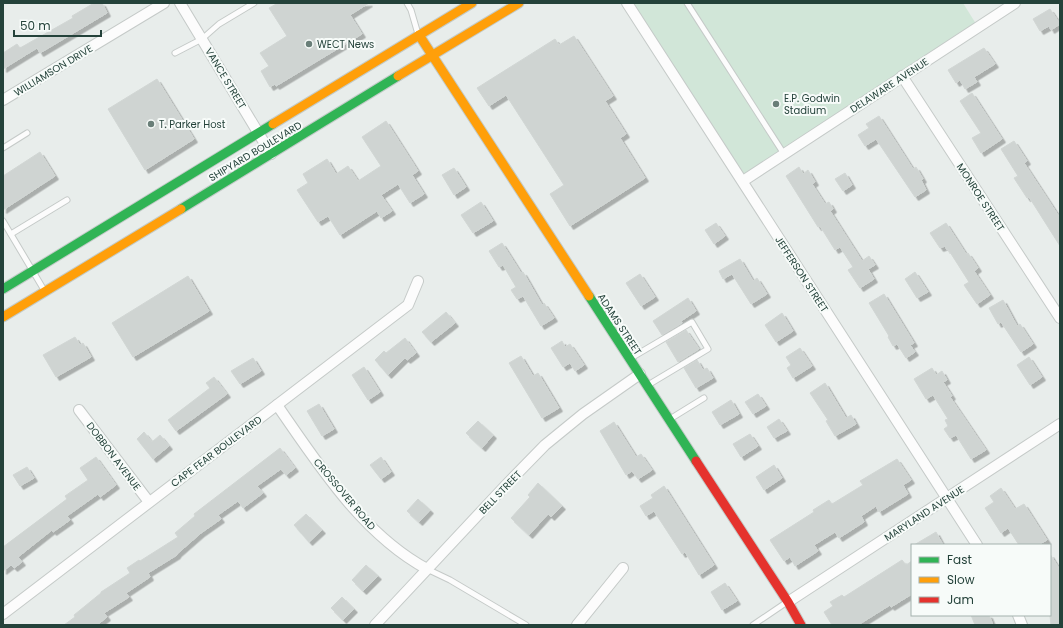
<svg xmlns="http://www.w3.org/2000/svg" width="1063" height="628" font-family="Poppins,sans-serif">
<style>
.green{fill:#d1e6d8}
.building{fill:#cfd4d2;stroke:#d1d6d4;filter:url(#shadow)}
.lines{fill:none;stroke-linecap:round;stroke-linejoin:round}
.lane-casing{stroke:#c5cac8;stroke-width:7}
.street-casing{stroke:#c5cac8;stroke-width:12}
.fast-casing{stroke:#c3cbc8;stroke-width:11}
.slow-casing{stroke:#c3cbc8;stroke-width:11}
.jam-casing{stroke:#c3cbc8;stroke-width:11}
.lane{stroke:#fcfcfc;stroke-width:5}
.street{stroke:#fcfcfc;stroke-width:10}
.fast{stroke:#30b455;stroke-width:9}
.slow{stroke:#ff9f0a;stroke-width:9}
.jam{stroke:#e5322d;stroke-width:9}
.poi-dot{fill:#697e78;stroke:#f7fbf9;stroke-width:1.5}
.labels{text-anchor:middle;stroke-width:4;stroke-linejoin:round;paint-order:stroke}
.poi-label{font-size:10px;fill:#24423a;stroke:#f7fbf9;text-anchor:start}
.street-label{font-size:10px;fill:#24423a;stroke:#f7fbf9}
</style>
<defs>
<filter id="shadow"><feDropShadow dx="3.5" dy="3.5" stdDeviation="0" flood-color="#0004"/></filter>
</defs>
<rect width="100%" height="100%" fill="#e8edeb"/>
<path class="green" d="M627,3H963L978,27L743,181Z"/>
<g class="building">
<path d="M94,3H102L107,13L40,53L37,48L3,69V53L17,44L20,48L73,18L72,16Z"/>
<path d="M278,3H369L350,15L362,34L276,86L275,84L270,87L261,71L269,66L260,53L287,36L269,8Z"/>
<path d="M1050,9L1060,24L1051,30L1049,26L1040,31L1033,19Z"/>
<path d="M574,36L613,96L605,101L626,134L620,138L645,178L570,226L550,194L564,185L506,95L489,106L477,88L555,39L559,45Z"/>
<path d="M984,48L995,64L974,77L977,82L965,89L960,80L956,83L948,70Z"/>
<path d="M157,79L194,139L145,170L108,109Z"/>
<path d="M972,93L1002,139L981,153L972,138L981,133L960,101Z"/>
<path d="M879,116L913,169L916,167L923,179L921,180L926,190L915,197L876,139L865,146L858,135L869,128L866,124Z"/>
<path d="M386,121L418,171L412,175L424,194L410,203L398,184L381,195L392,211L381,218L377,211L340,235L328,216L318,222L297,190L308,183L303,174L327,159L336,174L348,166L358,181L381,166L362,137Z"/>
<path d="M1014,141L1027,161L1024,163L1060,218V246L1029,197L1027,198L1014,178L1018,176L1001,149Z"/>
<path d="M40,152L55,176L3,210V176Z"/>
<path d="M799,167L803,174L808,170L815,182L812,184L825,204L829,202L833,209L830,211L862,261L869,256L875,265L868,269L874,279L860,288L848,270L853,267L840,247L835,250L820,226L818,227L786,176Z"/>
<path d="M454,168L466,187L454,195L442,175Z"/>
<path d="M845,173L852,185L843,191L835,179Z"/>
<path d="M481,202L493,221L473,233L461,215Z"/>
<path d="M716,223L725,236L714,244L705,230Z"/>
<path d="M946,223L966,254L968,253L978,268L974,271L990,295L977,304L964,285L969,282L948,249L947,250L945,246L940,248L930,233Z"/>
<path d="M502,243L521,273L523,272L542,305L544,303L554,318L541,326L523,296L517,299L511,290L516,287L503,265L499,267L489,251Z"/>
<path d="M740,259L753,281L757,278L767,294L751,304L732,274L723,279L719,271Z"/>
<path d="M915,272L928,292L917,298L905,279Z"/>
<path d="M640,274L655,297L641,306L626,283Z"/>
<path d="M188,276L209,311L133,357L112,323Z"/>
<path d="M884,294L914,343L910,345L915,352L906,358L897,344L893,346L888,337L889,336L869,303Z"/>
<path d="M688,298L696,311L681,321L682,323L662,335L653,321Z"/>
<path d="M1003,300L1017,326L1020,324L1033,344L1021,352L1001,322L998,324L989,308Z"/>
<path d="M446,312L455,323L431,342L422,332Z"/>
<path d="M782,313L793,331L776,342L765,325Z"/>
<path d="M686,330L699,349L678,362L666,342Z"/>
<path d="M75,337L80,345L83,343L91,357L56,377L43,355Z"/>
<path d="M405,338L416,353L407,360L405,358L388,375L375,360L384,351L386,353Z"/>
<path d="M562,341L565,347L570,344L584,365L575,371L570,363L563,367L551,348Z"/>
<path d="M800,348L812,366L793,378L787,368L791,365L786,357Z"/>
<path d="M521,356L533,376L538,373L559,408L542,418L509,363Z"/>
<path d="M1029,357L1042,377L1030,385L1017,365Z"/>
<path d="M253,358L261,371L240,384L231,371Z"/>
<path d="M697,360L703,370L707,368L713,378L696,388L684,368Z"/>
<path d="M364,367L380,392L368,400L352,375Z"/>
<path d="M932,368L936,375L942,371L947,380L943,382L952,396L950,397L986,450L971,459L956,435L950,438L944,429L948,426L945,420L948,419L933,395L926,399L914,379Z"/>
<path d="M214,377L227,394L176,431L168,420L210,388L206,383Z"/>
<path d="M825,383L846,418L851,415L856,424L835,436L826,421L828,420L810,393Z"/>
<path d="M758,394L766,406L753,414L745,402Z"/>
<path d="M731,400L739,414L720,425L712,412Z"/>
<path d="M319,404L334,429L322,436L307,411Z"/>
<path d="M779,419L787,431L774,438L767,427Z"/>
<path d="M478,421L493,435L482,448L466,433Z"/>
<path d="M614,422L636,457L641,454L652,470L638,479L632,471L626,475L600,431Z"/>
<path d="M144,432L152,442L160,435L169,446L153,459L137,439Z"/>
<path d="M750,434L758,446L741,457L733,444Z"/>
<path d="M280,448L295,468L286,475L281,469L257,486L263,493L243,508L238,501L218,515L221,519L201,533L177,554V555L148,573L150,577L126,593L129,597L104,613L107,617L97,625H64L75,617L74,615L101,593V592L130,573L127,568L139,560L140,561L178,537L175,533L195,516L194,514Z"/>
<path d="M96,457L116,485L100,497L98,494L67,516L70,520L53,532L52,530L18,557L22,562L14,568L11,565L3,571V547L67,499L65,496L88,480L80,468Z"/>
<path d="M381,457L391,472L381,479L370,465Z"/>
<path d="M897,459L911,480L903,485L908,494L879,512L876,506L861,516L864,522L839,538L835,532L814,545L818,551L795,566L790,557L784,561L770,540L814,512L813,510L829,500L832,504L863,485L860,481Z"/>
<path d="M774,465L782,478L764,490L756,477Z"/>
<path d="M27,467L34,478L20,486L13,475Z"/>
<path d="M538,483L562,506L551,517L548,514L529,535L511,518L530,497L528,495Z"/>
<path d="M664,486L714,565L699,575L685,552L682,554L654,511L646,516L640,506L653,498L651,495Z"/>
<path d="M1001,488L1015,509L1024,504L1047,540L1038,545H1019L1008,528L1001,533L985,508L994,502L990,496Z"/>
<path d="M418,499L430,510L419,522L407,511Z"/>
<path d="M306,514L322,530L309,542L294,525Z"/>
<path d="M936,532L943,545H914Z"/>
<path d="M1050,554L1060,570V625H1051L1050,616Z"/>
<path d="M902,560L906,565L912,561V594L891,607L890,605L858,625H832L824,612L833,606L830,602L842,595L844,597Z"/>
<path d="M366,565L378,576L363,591L352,580Z"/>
<path d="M725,583L737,601L722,610L711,592Z"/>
<path d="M342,597L354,609L343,620L331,608Z"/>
<path d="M971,615H989L993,625H975Z"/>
</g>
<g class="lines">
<defs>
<g id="lane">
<path d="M407,3L411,10L418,34"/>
<path d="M687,3L784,154"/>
<path d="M175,53L202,39L219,24L254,3"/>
<path d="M3,148L27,133"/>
<path d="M3,221L44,290"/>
<path d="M11,234L67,200"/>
<path d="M631,358L692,322L708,349L648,385"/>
<path d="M670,419L704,398"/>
<path d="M427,569L450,580L526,625"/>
<path d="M753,625L787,602"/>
</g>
<g id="street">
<path d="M180,3L271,154"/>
<path d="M627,3L977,545"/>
<path d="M902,76L1060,318"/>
<path d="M3,100L164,3"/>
<path d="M743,181L1015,3"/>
<path d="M277,405C318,464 362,534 427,569"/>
<path d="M79,410L149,502"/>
<path d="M788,602L1060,424"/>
<path d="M3,614L408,305L418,281"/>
<path d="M1018,615L1022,625"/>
<path d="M375,625L505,486L545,445L583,414L640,374"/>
<path d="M577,625L623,568"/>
</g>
<g id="fast">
<path d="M181,209L398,76"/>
<path d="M3,289L273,124"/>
<path d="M589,296L696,461"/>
</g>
<g id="slow">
<path d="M419,35L589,296"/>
<path d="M398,76L519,3"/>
<path d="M273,124L472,3"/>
<path d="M3,317L181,209"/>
</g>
<path id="jam" d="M696,461L788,602L801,625"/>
</defs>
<use href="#lane" class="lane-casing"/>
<use href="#street" class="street-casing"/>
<use href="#fast" class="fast-casing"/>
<use href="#slow" class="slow-casing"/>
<use href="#jam" class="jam-casing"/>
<use href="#lane" class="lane"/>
<use href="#street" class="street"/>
<use href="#fast" class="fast"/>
<use href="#slow" class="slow"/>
<use href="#jam" class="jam"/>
</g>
<g class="poi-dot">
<circle cx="309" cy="44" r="4"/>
<circle cx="776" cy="104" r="4"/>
<circle cx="151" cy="124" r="4"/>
</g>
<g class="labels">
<g class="poi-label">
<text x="317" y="48">WECT News</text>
<text x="784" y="102">E.P. Godwin<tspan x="784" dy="12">Stadium</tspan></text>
<text x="159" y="128">T. Parker Host</text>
</g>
<g class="street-label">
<text transform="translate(53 70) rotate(-31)" y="4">WILLIAMSON DRIVE</text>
<text transform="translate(226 78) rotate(59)" y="4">VANCE STREET</text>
<text transform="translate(889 85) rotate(-33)" y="4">DELAWARE AVENUE</text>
<text transform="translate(255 151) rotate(-31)" y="4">SHIPYARD BOULEVARD</text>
<text transform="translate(981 197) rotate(57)" y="4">MONROE STREET</text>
<text transform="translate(802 274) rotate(57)" y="4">JEFFERSON STREET</text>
<text transform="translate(620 324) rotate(57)" y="4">ADAMS STREET</text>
<text transform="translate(216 451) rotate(-37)" y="4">CAPE FEAR BOULEVARD</text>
<text transform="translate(114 456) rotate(53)" y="4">DOBBON AVENUE</text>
<text transform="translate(500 492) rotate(-46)" y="4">BELL STREET</text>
<text transform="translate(345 494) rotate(50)" y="4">CROSSOVER ROAD</text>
<text transform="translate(924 513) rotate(-33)" y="4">MARYLAND AVENUE</text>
</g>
</g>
<rect width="1063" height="628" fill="none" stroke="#24423a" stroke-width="8"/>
<rect x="911" y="544" width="140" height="72" fill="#f7fbf9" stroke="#a3b1ad"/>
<rect x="919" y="557" width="20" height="6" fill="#30b455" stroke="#a3b1ad"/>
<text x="947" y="564" font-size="12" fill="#24423a">Fast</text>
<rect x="919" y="577" width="20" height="6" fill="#ff9f0a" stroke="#a3b1ad"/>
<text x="947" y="584" font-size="12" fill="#24423a">Slow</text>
<rect x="919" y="597" width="20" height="6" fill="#e5322d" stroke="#a3b1ad"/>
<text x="947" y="604" font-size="12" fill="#24423a">Jam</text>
<path d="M14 30v6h87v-6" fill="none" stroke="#24423a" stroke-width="2"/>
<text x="20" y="30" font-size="12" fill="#24423a" stroke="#f7fbf9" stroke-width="3" paint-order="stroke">50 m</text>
</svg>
